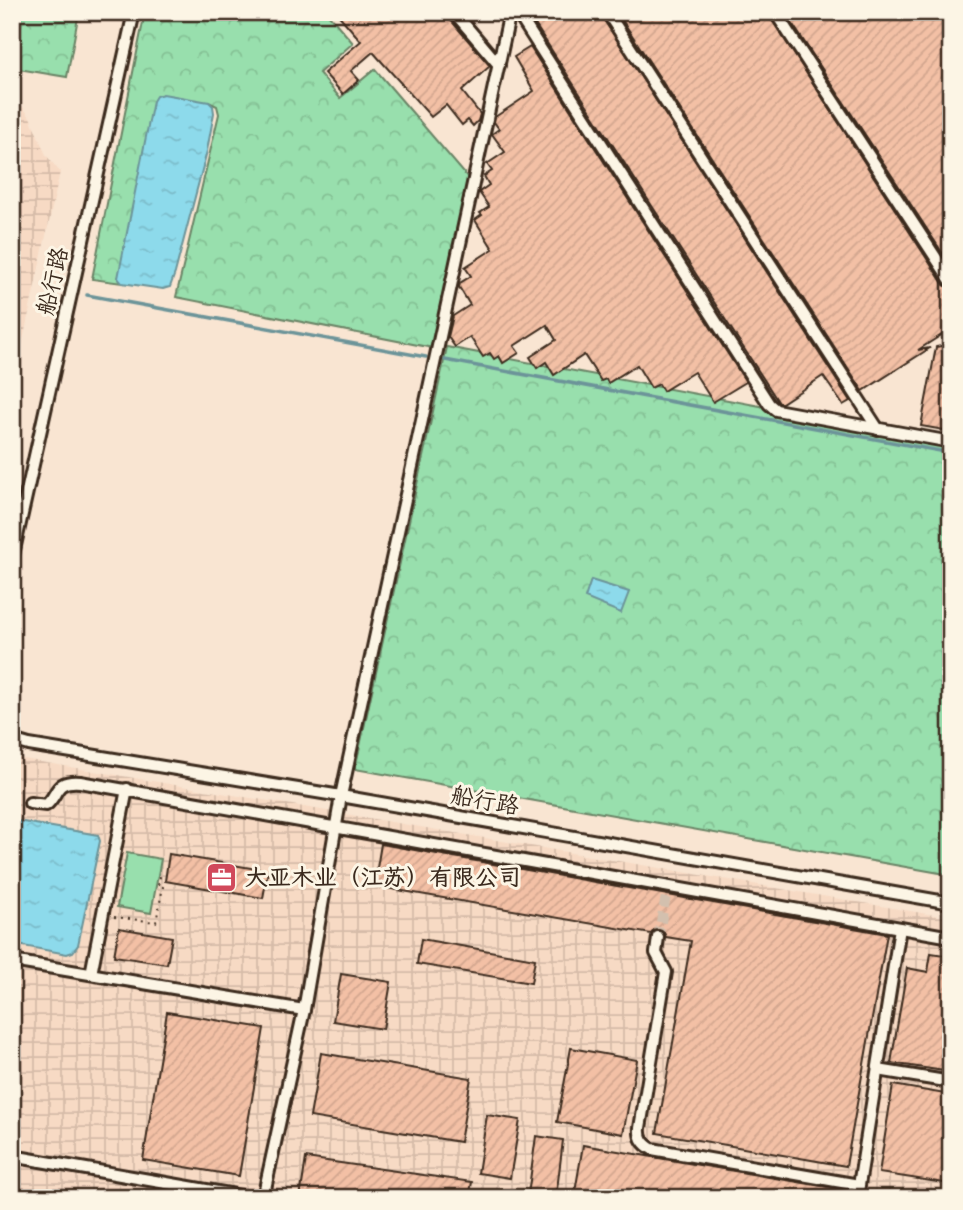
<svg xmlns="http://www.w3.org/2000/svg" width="963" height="1210" font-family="'Playpen Sans','LXGW WenKai TC',sans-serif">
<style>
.industrial{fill:url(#industrial-grid)}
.forest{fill:url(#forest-crowns);stroke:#6a8466;stroke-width:2}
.garden{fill:#98dfad;stroke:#6a8466;stroke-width:2}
.water{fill:url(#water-ripples);stroke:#6c9499;stroke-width:2}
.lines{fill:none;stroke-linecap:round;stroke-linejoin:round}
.stream{stroke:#6c9499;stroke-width:3.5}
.building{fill:url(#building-hatch);stroke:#3b2a1e;stroke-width:2}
.minor-tunnel{stroke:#d3c0ae;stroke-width:10;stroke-dasharray:10 5;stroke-linecap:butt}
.minor-casing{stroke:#3b2a1e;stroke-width:16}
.path{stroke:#3b2a1e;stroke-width:2;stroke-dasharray:2 5;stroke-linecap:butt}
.minor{stroke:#fcf5e5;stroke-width:10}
.labels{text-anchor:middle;stroke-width:6;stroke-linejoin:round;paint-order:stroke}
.street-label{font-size:23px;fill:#3b2a1e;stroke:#fcf5e5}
.poi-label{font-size:23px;font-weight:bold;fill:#3b2a1e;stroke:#fcf5e5;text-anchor:start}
</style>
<defs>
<pattern id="industrial-grid" width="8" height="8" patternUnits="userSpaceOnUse" patternTransform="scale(1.75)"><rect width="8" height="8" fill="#f7dac4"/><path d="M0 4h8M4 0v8" fill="none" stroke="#d5bba8"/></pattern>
<pattern id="forest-crowns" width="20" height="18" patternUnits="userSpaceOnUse" patternTransform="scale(1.75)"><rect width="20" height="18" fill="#98dfad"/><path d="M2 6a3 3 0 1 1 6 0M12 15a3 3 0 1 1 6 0" fill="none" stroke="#84c094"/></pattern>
<pattern id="water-ripples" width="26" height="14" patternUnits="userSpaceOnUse" patternTransform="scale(1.75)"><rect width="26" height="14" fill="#8ddaeb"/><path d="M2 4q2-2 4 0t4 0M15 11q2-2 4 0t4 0" fill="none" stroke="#7bbbc9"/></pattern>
<pattern id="building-hatch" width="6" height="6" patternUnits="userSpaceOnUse" patternTransform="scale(1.75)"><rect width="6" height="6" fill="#f3c0a5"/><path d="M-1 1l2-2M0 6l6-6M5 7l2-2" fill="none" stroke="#d1a58e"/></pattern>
</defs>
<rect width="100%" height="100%" fill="#f9e5d2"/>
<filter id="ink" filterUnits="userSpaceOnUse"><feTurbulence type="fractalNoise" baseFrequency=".0143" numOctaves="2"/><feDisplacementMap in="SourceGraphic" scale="14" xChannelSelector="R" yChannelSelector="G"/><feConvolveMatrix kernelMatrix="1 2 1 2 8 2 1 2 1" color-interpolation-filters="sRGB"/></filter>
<g filter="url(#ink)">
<g class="industrial">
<path d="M12,92L30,117L46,155L60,172L12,390Z"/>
<path d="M12,757L951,918V1198H12Z"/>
</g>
<g class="forest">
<path d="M12,12H79L67,77L12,68Z"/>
<path d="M145,12H332L329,15L353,43L319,73L340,98L375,69L470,180L433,348L176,297L219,114L217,106L209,102L118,278L122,283L92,279Z"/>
<path d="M447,347L951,442V875L355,769Z"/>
</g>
<path class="garden" d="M127,853L161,859L151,913L117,907Z"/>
<g class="water">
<path d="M163,94L209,102L213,106L214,113L207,151L175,273L170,287L163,289L122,283L118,278L153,101L156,96Z"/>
<path d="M591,580L629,592L621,613L585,598Z"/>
<path d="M12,820L98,835L100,841L78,945L73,952L67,954L12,944Z"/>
</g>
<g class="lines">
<g class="stream">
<path d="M87,295L426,357"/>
<path d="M445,360L951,453"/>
</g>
</g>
<g class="building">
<path d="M336,12H446L448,17L490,66L462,91L480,114L478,121L473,126L468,120L462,125L446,105L431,117L373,52L351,71L359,80L343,94L324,73L361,41Z"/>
<path d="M527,12H599L850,401L843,405L823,376L782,403H779Z"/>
<path d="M617,12H767L944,285L951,289V329L918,350L930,348L863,391Z"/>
<path d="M789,12H951V266L786,14Z"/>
<path d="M530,47L746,382L713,402L694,372L663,391L659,384L651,388L637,365L608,383L606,379L601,381L584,355L554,375L546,362L537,368L530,357L556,340L547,325L514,346L519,353L503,363L499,356L494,359L490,353L483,357L470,337L455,347L448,337L453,316L470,305L459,287L460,283L471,276L465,267L493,249L475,220L482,215L480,213L489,207L479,192L489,185L484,176L492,171L487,164L505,152L492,134L499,129L494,122L495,117L534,91L514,57Z"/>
<path d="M951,344V425L950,431L921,426L936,347Z"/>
<path d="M381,844L887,934L846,1166L657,1133L691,941L666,937L663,931L660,929L654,930L651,934L374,886Z"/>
<path d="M169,854L268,871L263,898L165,881Z"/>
<path d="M119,928L172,937L167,964L114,956Z"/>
<path d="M421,939L535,959L531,983L417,964Z"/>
<path d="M931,953L951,956V1072L891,1063L907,968L928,972Z"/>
<path d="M341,974L391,982L383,1029L333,1021Z"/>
<path d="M167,1012L264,1028L239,1176L143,1160Z"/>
<path d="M571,1048L637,1060L623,1134L557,1122Z"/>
<path d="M321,1053L471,1078L460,1142L310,1117Z"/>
<path d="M893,1085L951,1095V1184L879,1173Z"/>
<path d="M487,1115L520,1120L510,1178L478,1173Z"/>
<path d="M536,1136L563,1140L556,1198L528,1195Z"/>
<path d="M583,1145L845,1190L843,1198H574Z"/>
<path d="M306,1158L472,1182L469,1198H300Z"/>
</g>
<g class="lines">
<path class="minor-tunnel" d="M658,937L667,891"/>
<defs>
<g id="minor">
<path d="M454,12L499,65"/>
<path d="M517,12L769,404L776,410L951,442"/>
<path d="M607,12L878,429"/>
<path d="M775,12L951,281"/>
<path d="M12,559L134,12"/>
<path d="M12,740L29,745L341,796L951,903"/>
<path d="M30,803L46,805C59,795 53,780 80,782L951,937"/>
<path d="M658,937L656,953L666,972L640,1128C639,1138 643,1144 652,1149L859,1185"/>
<path d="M12,961L304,1010"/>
<path d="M91,974L127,789"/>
<path d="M878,1070L951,1082"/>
<path d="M12,1156L252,1198"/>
<path d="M263,1198L304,1010L341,796L510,12"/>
<path d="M857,1198L900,928"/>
</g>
</defs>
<use href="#minor" class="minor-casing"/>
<path class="path" d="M114,917L156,922L163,887L158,886L161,872"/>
<use href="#minor" class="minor"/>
</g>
</g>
<defs>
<symbol id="office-square" viewBox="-11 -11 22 22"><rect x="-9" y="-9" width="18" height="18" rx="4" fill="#d1495b" stroke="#fcf5e5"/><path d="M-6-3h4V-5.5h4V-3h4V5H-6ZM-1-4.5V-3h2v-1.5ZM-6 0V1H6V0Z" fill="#fff"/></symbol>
</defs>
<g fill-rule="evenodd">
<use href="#office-square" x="204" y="860" width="35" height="35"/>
</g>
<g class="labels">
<g class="street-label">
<text transform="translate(52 281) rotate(-77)" y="8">船行路</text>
<text transform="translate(485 800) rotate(10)" y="8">船行路</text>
</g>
<g class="poi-label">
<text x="245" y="885">大亚木业（江苏）有限公司</text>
</g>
</g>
<rect width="963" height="1210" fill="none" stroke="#fcf5e5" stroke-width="42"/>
<rect x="21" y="21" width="921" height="1168" fill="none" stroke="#3b2a1e" stroke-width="2.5" filter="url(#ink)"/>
</svg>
